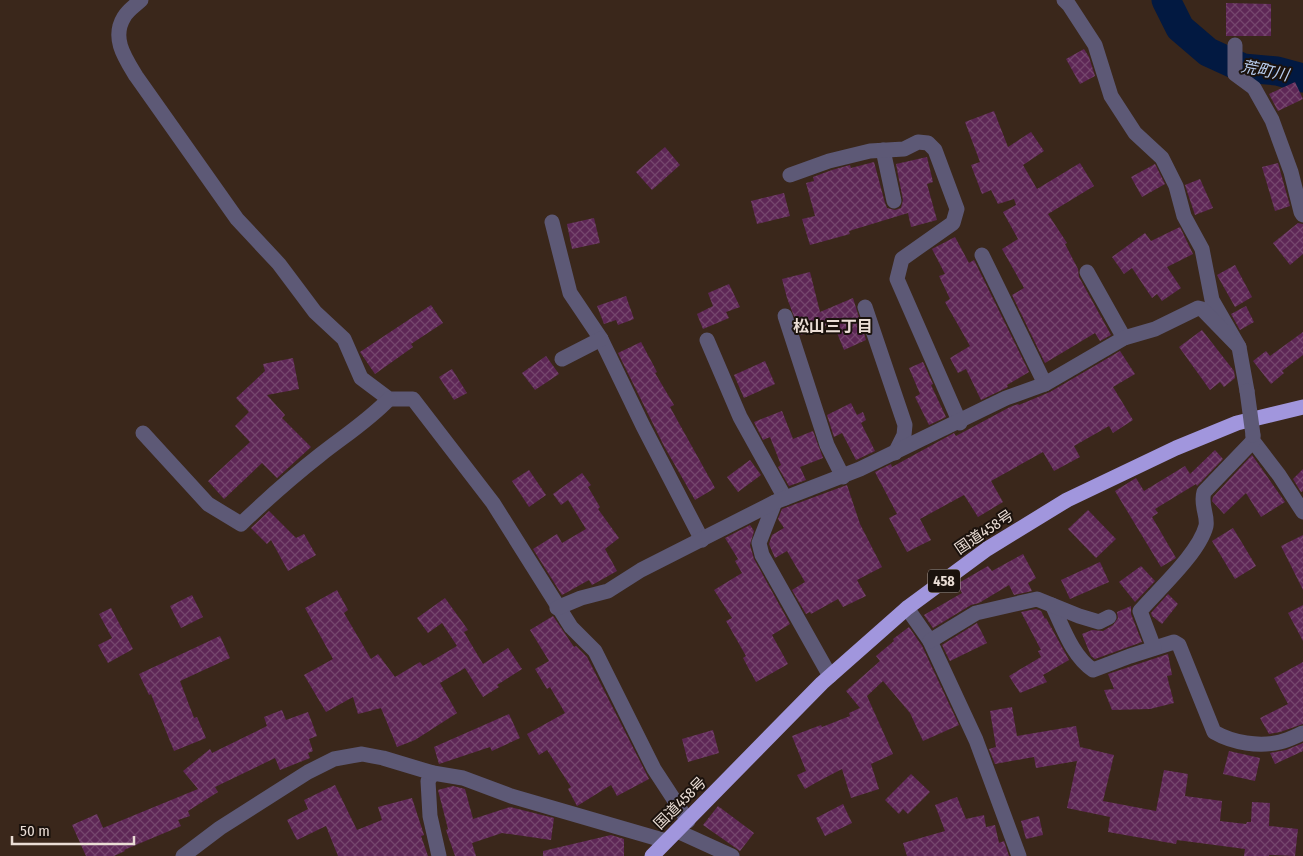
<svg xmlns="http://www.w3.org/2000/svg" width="1303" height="856" font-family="'Fira Sans Condensed','Noto Sans JP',sans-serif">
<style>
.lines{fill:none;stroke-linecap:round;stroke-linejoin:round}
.river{stroke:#021941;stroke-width:29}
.building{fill:url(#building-cross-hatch)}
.minor{stroke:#5d5976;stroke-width:15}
.highway{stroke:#a196dd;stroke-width:15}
.minor-bridge{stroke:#5d5976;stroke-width:15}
.labels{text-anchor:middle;stroke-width:4;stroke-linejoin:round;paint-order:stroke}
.shield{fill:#1b120d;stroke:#aca099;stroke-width:1}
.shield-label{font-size:14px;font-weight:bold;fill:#eaddd5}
.street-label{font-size:15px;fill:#eaddd5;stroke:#1b120d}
.water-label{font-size:16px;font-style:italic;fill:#b8cdef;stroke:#1b120d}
.neighbourhood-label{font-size:16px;font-weight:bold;fill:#eaddd5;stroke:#1b120d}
</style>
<defs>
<pattern id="building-cross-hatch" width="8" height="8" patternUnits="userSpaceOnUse" patternTransform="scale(1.25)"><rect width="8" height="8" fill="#5e2756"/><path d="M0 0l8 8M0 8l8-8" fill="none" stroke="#75466d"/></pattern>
</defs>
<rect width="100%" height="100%" fill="#3a271b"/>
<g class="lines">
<path class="river" d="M1166,0L1180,28L1208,52L1243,68L1277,71L1303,78"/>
</g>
<g class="building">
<path d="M1226,3L1271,4V36H1226Z"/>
<path d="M1084,49L1089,57L1095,76L1080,84L1066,59Z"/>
<path d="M1295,82L1303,99L1278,111L1269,94Z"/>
<path d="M994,111L1008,147L1031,132L1044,151L1023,165L1037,189L1080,163L1094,186L1048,214L1067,243L1065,244L1078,269L1079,277L1111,335L1100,341L1095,333L1045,363L1012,295L1024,288L1002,249L1018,239L1003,212L1016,205L1014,199L998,204L991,190L982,194L971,165L980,162L965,122Z"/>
<path d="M665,147L680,165L652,190L636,172Z"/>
<path d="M927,157L933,182L927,184L937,220L911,227L908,213L849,231L850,234L810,245L802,219L815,216L806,183L814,181L813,177L832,170L850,165L851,168L874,162L885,203L887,208L895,210L901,208L903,200L896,164Z"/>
<path d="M1278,163L1290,206L1275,211L1262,167Z"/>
<path d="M1155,164L1165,184L1142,197L1131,177Z"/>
<path d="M1200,179L1213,208L1195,215L1185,185Z"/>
<path d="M784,193L790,216L757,224L751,201Z"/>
<path d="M594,218L600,243L572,249L567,224Z"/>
<path d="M1298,223L1303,224V254L1290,265L1273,243Z"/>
<path d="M1180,227L1193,254L1167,267L1181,288L1162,301L1157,294L1152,298L1132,268L1124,274L1112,257L1145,233L1151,241Z"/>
<path d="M955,237L969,263L974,260L1029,372L1007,385L1008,387L981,400L966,369L958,373L950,358L970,346L945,302L950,299L939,276L945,274L932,249Z"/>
<path d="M1235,265L1252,297L1235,307L1217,275Z"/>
<path d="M810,272L820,312L853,298L866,340L844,350L833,323L801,335L787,298L782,279Z"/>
<path d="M729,284L740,307L726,312L729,318L703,329L697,314L713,306L708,293Z"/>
<path d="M626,296L634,319L618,325L616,320L604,324L597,306Z"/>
<path d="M431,305L443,323L411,344L413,347L375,374L360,352Z"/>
<path d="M1246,306L1254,322L1240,330L1231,314Z"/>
<path d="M1202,330L1234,371L1235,378L1224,387L1220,382L1210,390L1179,347Z"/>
<path d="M1303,332V355L1282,371L1284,373L1271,384L1253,361L1266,351L1270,356Z"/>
<path d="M641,342L657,372L655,373L674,405L670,407L715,488L695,500L664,446L618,353Z"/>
<path d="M1120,351L1135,374L1113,387L1133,420L1113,433L1109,426L1074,446L1080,457L1054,471L1043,452L991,481L1003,502L978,517L964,495L920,519L931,540L907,552L889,518L897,514L875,472L891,464L892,467L954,433L956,436L1010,407L1018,404L1019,405L1050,392Z"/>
<path d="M546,356L559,374L535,390L522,373Z"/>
<path d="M293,358L299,389L267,395L285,415L282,418L311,447L277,478L262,463L224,499L208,481L250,442L235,426L249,412L236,398L265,371L263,364Z"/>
<path d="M765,361L775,384L744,398L734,375Z"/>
<path d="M923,362L933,384L931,385L946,417L929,425L915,397L920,394L909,368Z"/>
<path d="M452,369L467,393L454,400L439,377Z"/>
<path d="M851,403L857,415L863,412L866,420L861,423L875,451L856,460L842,433L834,437L827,415Z"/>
<path d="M782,411L793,439L813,431L823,458L800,467L806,480L789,486L778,467L781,465L770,437L763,440L754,422Z"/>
<path d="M1215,450L1223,459L1197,486L1196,484L1155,509L1158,513L1152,517L1176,558L1161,567L1115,491L1136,478L1144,491L1185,466L1190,474Z"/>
<path d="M1252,455L1285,502L1261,517L1246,493L1224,514L1212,501L1213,497Z"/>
<path d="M750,460L761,475L738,492L727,477Z"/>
<path d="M1303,469V491L1301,492L1293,479Z"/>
<path d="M529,470L546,495L529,507L512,481Z"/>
<path d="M582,473L591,485L588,487L600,507L598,509L619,538L605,549L617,571L592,585L589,580L562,595L533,549L557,534L562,543L586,529L568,500L561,505L553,494Z"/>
<path d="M847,485L860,524L882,567L857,580L866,596L843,607L838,599L811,614L810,612L806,614L792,590L805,582L787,551L775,558L769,544L772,535L784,528L778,519L782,509Z"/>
<path d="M1088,510L1116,539L1096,558L1068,529Z"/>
<path d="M269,511L296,538L304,534L316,555L288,571L271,540L267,544L251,528Z"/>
<path d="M750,525L754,531L750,545L754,559L790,624L772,635L788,664L756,682L743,658L746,656L726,621L732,618L714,590L742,573L735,561L738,559L725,538Z"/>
<path d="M1233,528L1256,566L1235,579L1212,541Z"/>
<path d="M1303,535V590L1281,546Z"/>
<path d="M1023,554L1036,578L1028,583L1032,591L1014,595L1009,585L979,603L971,605L933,628L924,615L962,593L957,584L988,566L992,571Z"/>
<path d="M1100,562L1109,582L1070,599L1061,580Z"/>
<path d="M1141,566L1155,581L1135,602L1119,582Z"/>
<path d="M337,590L348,610L344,613L371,659L378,654L395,677L420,662L423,666L457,646L442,623L428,633L417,618L445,598L468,630L464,632L483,664L508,648L522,669L497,685L499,687L483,697L465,668L440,683L457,713L415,740L397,747L381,708L358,714L353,697L326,712L304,675L333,659L305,608Z"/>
<path d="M1168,594L1178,604L1162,624L1152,616L1151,613Z"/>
<path d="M192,595L203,617L181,628L170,606Z"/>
<path d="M1303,605V641L1288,613Z"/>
<path d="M1131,606V614L1142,642L1095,659L1091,656L1082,634L1092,630L1103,631L1113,625L1118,618L1117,612Z"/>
<path d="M111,608L133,649L108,663L98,645L112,638L99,614Z"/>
<path d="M1036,609L1041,611L1045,619L1046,618L1069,660L1043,675L1047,682L1020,693L1009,676L1041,657L1038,651L1041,650L1021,612Z"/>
<path d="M553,616L574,647L576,646L587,657L649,779L617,796L611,785L577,806L568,789L571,787L547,750L539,755L527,734L565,713L550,687L547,689L535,669L549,661L530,630Z"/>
<path d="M977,623L987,643L950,661L942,645Z"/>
<path d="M909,627L922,646L959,725L923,741L910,713L883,681L867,696L893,754L871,764L879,789L851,798L842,769L817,782L805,789L797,775L806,771L792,736L821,725L822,727L850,716L849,713L860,708L846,691L880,661L876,656L894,641L893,639Z"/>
<path d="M220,636L230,658L180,681L194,718L197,717L206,738L174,751L151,694L149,695L139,674Z"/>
<path d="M1168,654L1172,675L1167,676L1174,703L1150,709L1112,710L1104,690L1114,689L1108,674Z"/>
<path d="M1303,662V724L1280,732L1269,734L1260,718L1288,704L1274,678Z"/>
<path d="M1012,707L1017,736L1076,726L1080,747L1114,755L1103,801L1156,811L1164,770L1188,774L1185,796L1222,801L1220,821L1246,824L1247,822H1251L1252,802L1270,803L1269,826L1298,829L1295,856L1269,855V856H1244L1245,849L1177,840L1176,844L1108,832L1110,817L1067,808L1077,761L1036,768L1034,757L995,764L989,749L996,747L990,711Z"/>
<path d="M282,710L286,720L308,712L317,736L309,739L313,751L308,753L310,758L280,770L275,758L215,787L218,792L188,811L190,816L178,820L181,826L124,850L125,851L114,856H86L72,825L97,814L103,828L198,789L183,771L210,749L212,753L267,726L264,717Z"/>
<path d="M509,714L520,738L492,751L490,747L439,764L434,747Z"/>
<path d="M713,730L719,753L688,762L682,739Z"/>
<path d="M1303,743V751L1275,764L1270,753L1286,750Z"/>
<path d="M1229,751L1260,758L1255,781L1223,774Z"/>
<path d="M911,774L930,792L908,814L903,809L899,814L885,800Z"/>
<path d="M335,785L357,830L382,820L378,807L412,798L424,835L421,836L428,856H338L326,826L297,840L287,820L308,809L304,800Z"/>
<path d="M453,786L465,789L473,819L510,807L554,818L551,840L502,833L472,843L476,856H455L446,830L448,829L438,790Z"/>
<path d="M957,797L966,819L984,815L986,827L995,825L999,843L1004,841L1009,856H907L903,843L945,831L935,805Z"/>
<path d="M843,804L852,823L825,836L816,818Z"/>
<path d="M718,806L754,833L740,851L703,825Z"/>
<path d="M1039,816L1043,835L1026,839L1021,821Z"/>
<path d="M611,835L624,839V856H543V851Z"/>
</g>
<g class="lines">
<g class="minor">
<path d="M141,0C136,5 128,10 124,17C111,38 125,58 136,76L237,219L279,264L315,312L344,339L361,378L389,399H413L493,503L571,627L595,651L654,769L688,821"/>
<path d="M1064,0L1069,5L1095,45L1111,96L1135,133L1162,158L1176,186L1184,216L1202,249L1212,300L1239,347L1247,391"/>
<path d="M1235,45V74L1254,88L1272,120L1291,172L1301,212L1303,215"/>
<path d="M883,150L894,201"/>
<path d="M790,175L829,161L870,151L904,149L918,142L928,143L935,150L957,209L953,223L902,259L897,279L960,423"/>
<path d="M552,222L570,293L601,339L643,426L702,540"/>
<path d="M982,255L1045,384"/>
<path d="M1087,272L1124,338"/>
<path d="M865,307L905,425L904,435L895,453"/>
<path d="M785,316L827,445L843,477"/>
<path d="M707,340L740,417L785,498"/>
<path d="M562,359L601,339"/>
<path d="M143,433L208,504L241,524C266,500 292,477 320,455C344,436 368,421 389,399"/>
<path d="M1253,435V441L1279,475L1303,512"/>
<path d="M775,502L759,543L762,555L830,676"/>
<path d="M1052,605C1063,627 1072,656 1093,670L1130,656L1174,642L1179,645L1214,732C1233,743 1259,747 1280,742C1288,740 1296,736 1303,733"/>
<path d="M557,608L581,598L608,591L641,570L775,502L860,469L1006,398L1045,384L1124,338L1155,329L1198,308L1202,309L1239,347"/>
<path d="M907,608L930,641L976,740L1019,856"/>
<path d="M930,641L976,613L1037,599L1079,616L1099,622L1109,617"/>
<path d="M1154,648L1140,611C1159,589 1199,553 1206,526C1208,515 1200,505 1204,492L1253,441"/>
<path d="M433,773L428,781L430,816L439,856"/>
<path d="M677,831L732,856"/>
<path d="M183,856L220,828L308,772L334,759L362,754L383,758L433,773L463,778L511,796L666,841"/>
</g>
<path class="highway" d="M652,856L822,683L907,608L987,549L1067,500L1176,448L1237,423L1303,407"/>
<path class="minor-bridge" d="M1247,391L1253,435"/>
</g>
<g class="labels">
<rect class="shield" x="928" y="569.5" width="32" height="23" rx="4"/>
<g class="shield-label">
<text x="944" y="586">458</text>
</g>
<g class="street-label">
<text transform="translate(984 532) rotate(-34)" y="5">国道458号</text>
<text transform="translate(680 803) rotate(-45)" y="5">国道458号</text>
</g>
<g class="water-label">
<text transform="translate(1265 70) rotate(11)" y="6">荒町川</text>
</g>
<g class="neighbourhood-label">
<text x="833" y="332">松山三丁目</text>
</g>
</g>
<path d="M12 836v8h122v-8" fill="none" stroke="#eaddd5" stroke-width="2.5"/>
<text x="20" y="836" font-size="15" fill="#eaddd5" stroke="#1b120d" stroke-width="4" paint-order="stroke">50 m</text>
</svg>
